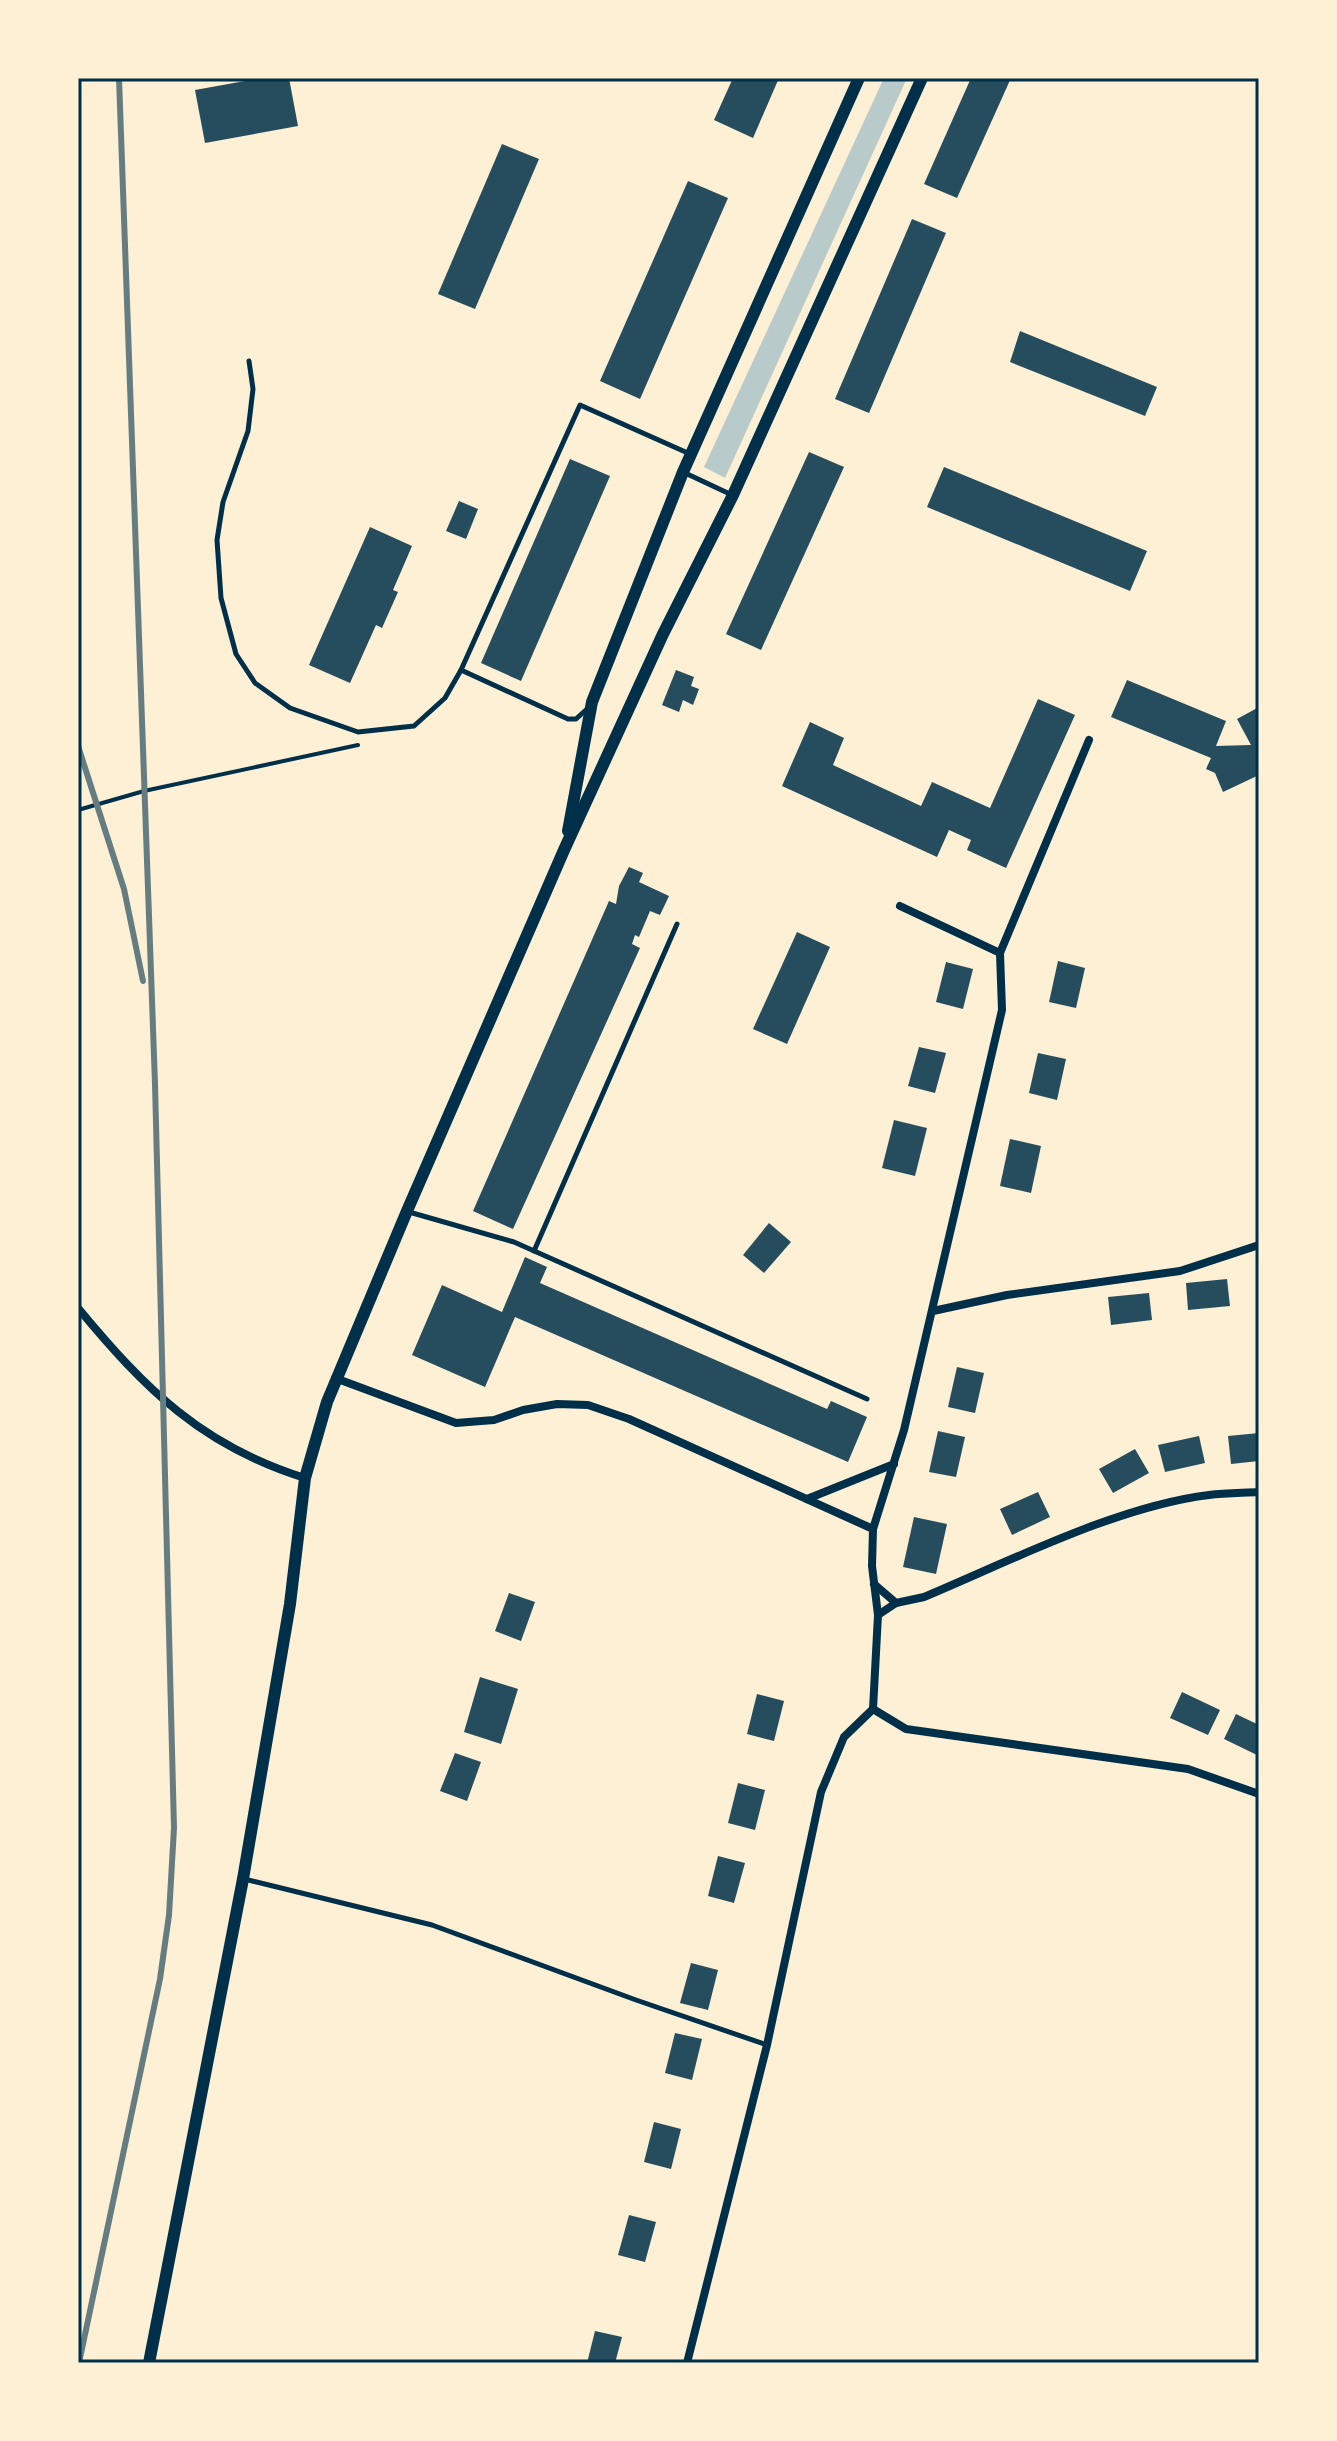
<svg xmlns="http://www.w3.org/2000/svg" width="1337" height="2441" font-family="'Noto Serif',serif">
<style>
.green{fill:#b9caca}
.building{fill:#264d5e}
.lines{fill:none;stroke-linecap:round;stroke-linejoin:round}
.path{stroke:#003049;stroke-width:4}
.service{stroke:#003049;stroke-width:5}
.minor{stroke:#003049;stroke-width:8}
.tertiary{stroke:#003049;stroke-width:12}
.rail{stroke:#657d81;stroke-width:6}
.neatline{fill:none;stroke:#003049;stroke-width:3}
</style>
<rect width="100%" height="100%" fill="#fdf0d5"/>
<path class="green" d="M884,78H907L725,478L704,467Z"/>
<g class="building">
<path d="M262,78H289L298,126L205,143L195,90Z"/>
<path d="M733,78H779L753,138L714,120Z"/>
<path d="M971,78H1011L957,198L924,184Z"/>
<path d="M502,144L539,159L475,309L438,294Z"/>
<path d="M688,181L728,198L640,399L600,381Z"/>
<path d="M912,219L946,233L869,413L835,399Z"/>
<path d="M1020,331L1157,387L1145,416L1010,362Z"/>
<path d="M809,452L844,467L761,650L726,634Z"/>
<path d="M570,459L610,476L521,681L481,663Z"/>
<path d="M944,467L1147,551L1130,591L927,507Z"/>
<path d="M459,501L478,509L466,539L446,531Z"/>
<path d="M370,527L412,546L393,590L398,592L382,628L376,625L350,683L309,665Z"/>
<path d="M676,670L694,677L691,686L699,689L693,705L683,700L679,712L662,705Z"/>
<path d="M1127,680L1226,721L1216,746L1251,745L1237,719L1259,707V753L1256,755L1259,762V775L1223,792L1215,773L1206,769L1211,758L1111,717Z"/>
<path d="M1038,699L1075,715L1006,868L967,850L971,840L949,830L937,857L782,786L810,722L844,738L833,765L921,806L932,782L990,808Z"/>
<path d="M629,867L643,873L639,882L669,896L660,915L650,911L639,937L635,935L632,944L640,948L513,1229L473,1211L609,901L616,904L619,886Z"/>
<path d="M797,932L830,947L787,1044L753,1029Z"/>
<path d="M1058,961L1085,968L1076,1008L1049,1002Z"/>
<path d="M946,962L973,969L963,1009L936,1002Z"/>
<path d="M919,1047L946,1053L935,1093L908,1086Z"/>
<path d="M1038,1053L1066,1059L1057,1100L1029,1093Z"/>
<path d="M894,1120L927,1128L915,1176L882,1168Z"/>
<path d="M1010,1139L1041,1146L1031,1193L1000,1186Z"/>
<path d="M769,1223L791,1242L764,1273L743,1255Z"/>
<path d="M525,1257L547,1267L540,1283L827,1409L831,1401L867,1417L848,1462L515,1317L485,1387L412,1355L442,1285L502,1312Z"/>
<path d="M1227,1279L1230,1306L1188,1310L1186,1283Z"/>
<path d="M1149,1293L1152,1320L1111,1325L1108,1297Z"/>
<path d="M957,1367L984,1373L975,1413L948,1407Z"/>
<path d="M938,1431L965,1437L956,1477L929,1472Z"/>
<path d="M1259,1433V1461L1231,1464L1228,1436Z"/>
<path d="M1199,1436L1205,1463L1165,1472L1158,1445Z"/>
<path d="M1135,1449L1149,1473L1113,1493L1099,1469Z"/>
<path d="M1038,1492L1050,1517L1012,1535L1000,1509Z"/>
<path d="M914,1517L947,1524L936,1574L903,1567Z"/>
<path d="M509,1593L535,1602L521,1641L495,1631Z"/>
<path d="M480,1677L518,1689L501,1744L464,1732Z"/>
<path d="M1182,1692L1220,1710L1208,1735L1170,1718Z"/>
<path d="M757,1694L784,1701L774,1741L747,1734Z"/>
<path d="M1236,1714L1259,1725V1756L1224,1739Z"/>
<path d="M455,1753L481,1762L467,1801L440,1791Z"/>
<path d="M738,1783L765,1790L755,1830L728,1823Z"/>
<path d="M718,1856L745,1863L734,1903L708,1896Z"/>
<path d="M691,1963L718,1970L708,2010L680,2003Z"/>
<path d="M675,2033L702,2039L692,2080L665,2073Z"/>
<path d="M654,2122L681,2129L671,2169L644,2162Z"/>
<path d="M629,2215L656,2222L645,2262L618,2255Z"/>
<path d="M595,2331L622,2337L615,2363H587Z"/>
</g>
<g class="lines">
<path class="path" d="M78,810L144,791L358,745"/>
<g class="service">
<path d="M249,361L253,389L248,431L223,502L217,540L221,598L236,654L255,683L290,708L358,732L414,726L445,698L461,670L580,405L690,454"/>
<path d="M683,472L732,495"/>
<path d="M461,670L568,719H576L587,709"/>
<path d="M409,1212L514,1242L867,1399"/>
<path d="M534,1251L677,924"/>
<path d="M244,1879L432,1925L636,2000L767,2045"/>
</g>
<g class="minor">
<path d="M900,906L1000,953"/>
<path d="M78,1308C145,1389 202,1446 305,1478"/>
<path d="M933,1311L1007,1295L1180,1271L1259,1245"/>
<path d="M335,1378L456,1423L494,1420L523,1410L557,1404L588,1405L629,1419L873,1529"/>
<path d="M807,1499L894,1464"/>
<path d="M874,1584L896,1603"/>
<path d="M878,1615L872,1566L873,1529L904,1430L1002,1010L1000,953L1089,740"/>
<path d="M873,1709L878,1615L896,1603L924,1597C1010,1561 1118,1506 1209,1495C1226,1493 1243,1493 1259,1492"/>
<path d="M687,2363L767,2045L821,1792L844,1737L873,1709L906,1729L1188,1769L1259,1794"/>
</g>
<g class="tertiary">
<path d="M568,831L592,702L683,472L859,78"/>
<path d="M149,2363L243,1879L290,1604L305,1478L327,1402L407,1211L564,850L663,634L733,495L922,78"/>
</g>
<g class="rail">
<path d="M78,746L124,889L143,981"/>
<path d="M79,2363L160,1979L169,1915L174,1828L155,1084L119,78"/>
</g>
</g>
<rect width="1337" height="2441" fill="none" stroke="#fdf0d5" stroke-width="160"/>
<rect x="80" y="80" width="1177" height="2281" class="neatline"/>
</svg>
